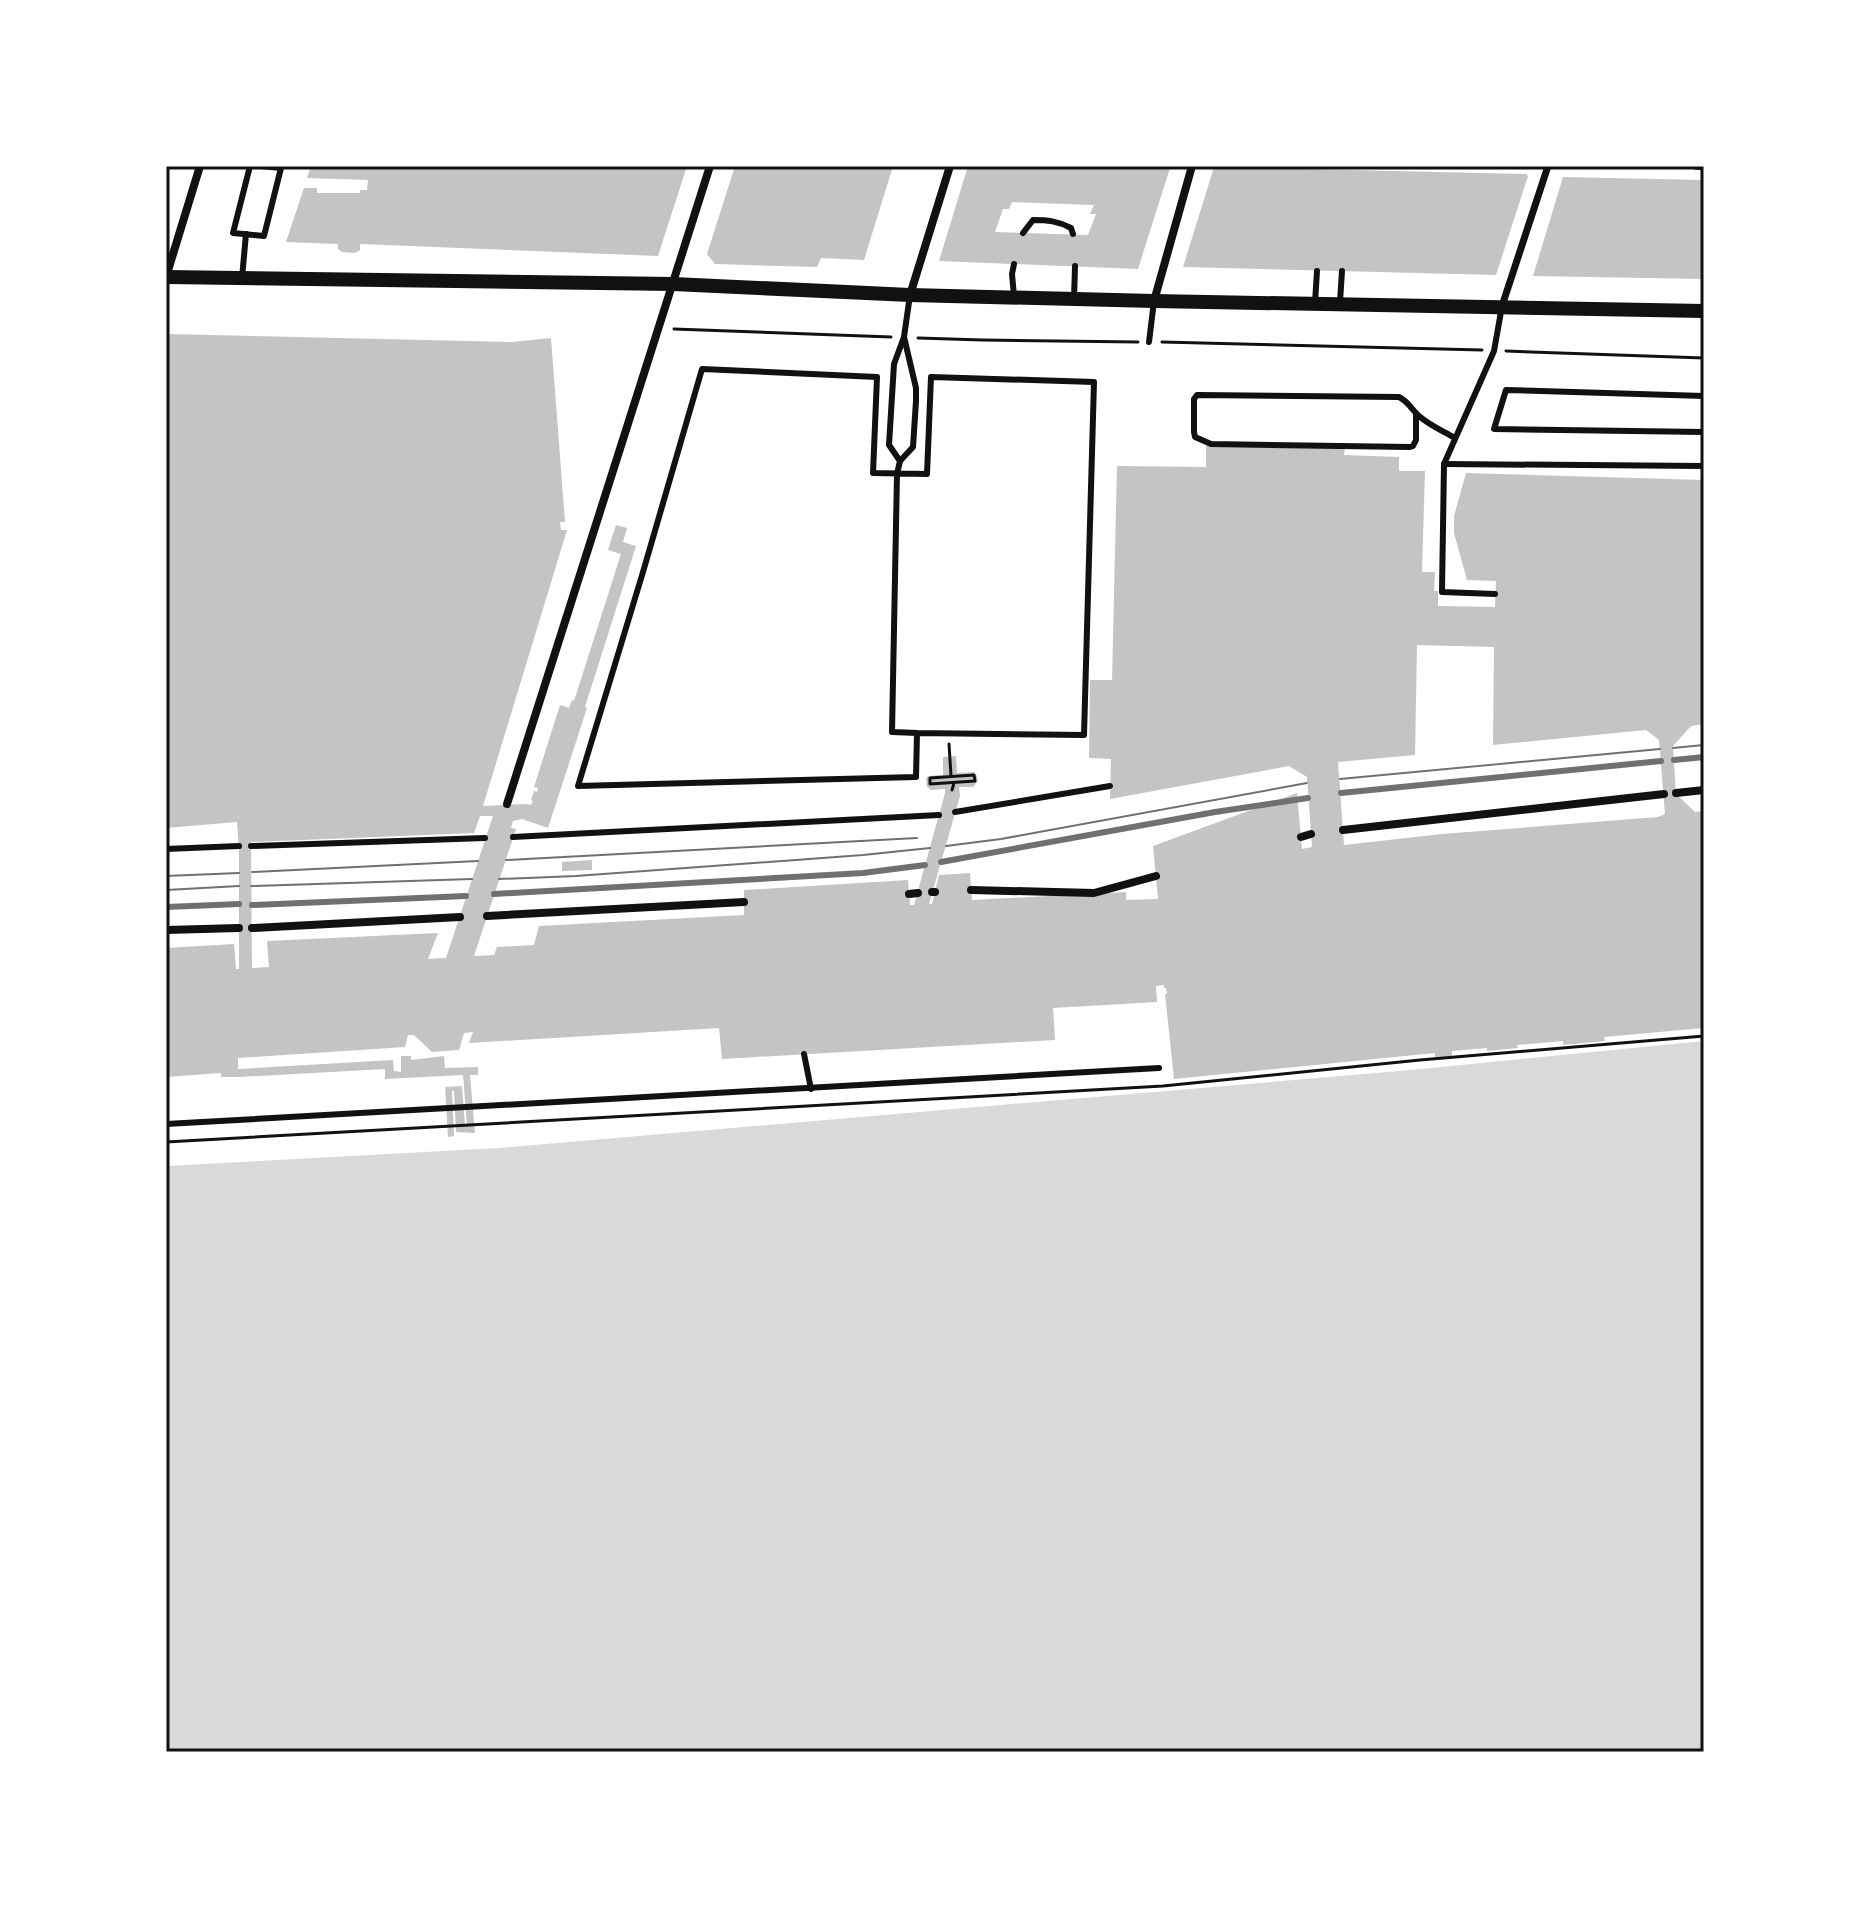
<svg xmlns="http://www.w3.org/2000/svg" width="1870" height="1918" font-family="'Exo 2',sans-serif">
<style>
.water{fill:#d9d9d9}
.building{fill:#c4c4c4;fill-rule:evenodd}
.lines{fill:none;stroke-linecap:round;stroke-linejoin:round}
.path{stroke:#111;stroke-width:3}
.service{stroke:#111;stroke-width:6}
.pedestrian{stroke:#111;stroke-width:7}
.minor{stroke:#111;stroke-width:8}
.tertiary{stroke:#111;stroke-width:14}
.tram{stroke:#707070;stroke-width:2}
.rail{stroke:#707070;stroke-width:6}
.neatline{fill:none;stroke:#111;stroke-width:3}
</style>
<rect width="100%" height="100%" fill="#fff"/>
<path class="water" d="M1704,1041V1752H166V1166L499,1148L1411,1070Z"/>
<g class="building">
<path d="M311,166H687L658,256L360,244V250L355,253L342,252L338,249V244L286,242L304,188H317V193H360V190H367L368,180L307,178Z"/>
<path d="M735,166H893L864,260L821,258L817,267L715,264L707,254Z"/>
<path d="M968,166H1131L1170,168L1138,269L939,261ZM1012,202L1094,205L1090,214H1096L1088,235L995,232L1003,209H1009Z"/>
<path d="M1214,167L1526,174L1528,176L1496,275L1183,267Z"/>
<path d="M1563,177L1704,180V279L1533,276Z"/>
<path d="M166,334L512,342L551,338L565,522H560L561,530H567L483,806L526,804L531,805L533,801L531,800L534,791L537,792L538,788L534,787L560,705L569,708L572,700L574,701L621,554L608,550L616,525L627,528L623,542L636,546L585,707L587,708L548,828L522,819L513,821L511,828L516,829L474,956L494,955L497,947L534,945L539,926L744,915V890L908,880L910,905H914L945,793V789L931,790L927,787L926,779L928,776L943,775V757L956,756L957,773L974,772L977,776L978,781L973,787H959L960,796L929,904H932L939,875L970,873L972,900L1126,892V900L1158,899L1153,846L1297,793L1302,849L1312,847L1307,777L1289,766L1110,799L1111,759L1089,758L1090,680H1112L1117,466L1206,467V446L1345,447L1344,455L1399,457V471H1425L1422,572H1435L1434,591H1438V606L1495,607L1496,581L1467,580L1454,533V516L1466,473L1704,480V724L1691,726L1673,746L1676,794L1695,812L1704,811V1028L1604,1037L1605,1041L1563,1045V1041L1517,1045L1518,1048L1487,1051V1048L1452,1051V1056L1435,1058V1053L1174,1079L1165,994H1167L1166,988H1164V985L1156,986L1157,1002L1053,1008L1055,1040L722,1059L719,1028L469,1043L473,1032L464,1033L459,1050L432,1052L414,1035H408L405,1047L238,1058V1069L393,1060L394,1071L401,1072V1056H411V1060L444,1056L445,1068L478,1067V1075H470L475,1133L456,1132L454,1091H452L454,1136L448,1137L445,1087L462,1086L465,1126L467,1125L463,1075L385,1079V1069L238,1077H221V1073L166,1077V948L234,944L236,969H239V849L237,822L166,828ZM1417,645L1494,647L1493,745L1646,730L1659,740L1665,814L1658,817L1442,834L1344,845L1338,762L1415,755ZM480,816H493L446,958L428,959L438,933L267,941L269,967L252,968L251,842L474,833Z"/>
<path d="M592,860V870L562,871V862Z"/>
</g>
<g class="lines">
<g class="path">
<path d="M674,329L891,337"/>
<path d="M918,338L983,340L1138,342"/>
<path d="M1162,342L1482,350"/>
<path d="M1506,351L1704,358"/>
<path d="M949,744L951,776"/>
<path d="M974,775L975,781L930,784V778Z"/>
<path d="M952,790L954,783"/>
<path d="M166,1142L1163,1086L1420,1060L1704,1036"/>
</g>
<g class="service">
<path d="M250,166L233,233L264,236L281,168L261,166"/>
<path d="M1023,233L1033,220C1047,220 1058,221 1071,228L1073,234"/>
<path d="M242,278L246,234"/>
<path d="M1014,296L1012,274L1014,264"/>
<path d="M1074,299L1075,266"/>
<path d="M1340,302L1342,271"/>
<path d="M1315,303L1317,271"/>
<path d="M904,337L916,388V401L913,447L900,461L897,474L892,732L917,733L916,777L578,786L643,572L702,369L877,377L873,473L927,474L931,377L1094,382L1084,735L917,733"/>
<path d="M1149,342L1154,301"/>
<path d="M1704,396L1506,390L1494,429L1704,432"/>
<path d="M1416,413V440L1413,446L1410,447L1211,444L1195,437L1194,432V399L1197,395L1399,397C1409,402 1411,409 1419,416C1429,425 1443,431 1455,438"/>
<path d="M900,461L889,445L894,364L904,337L910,295"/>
<path d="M1444,464L1704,466"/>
<path d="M1495,594L1442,592L1444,464L1494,351L1502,306"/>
<path d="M955,812L1110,786"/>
<path d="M513,837L939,815"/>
<path d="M251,846L485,838"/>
<path d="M166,849L239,846"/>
<path d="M804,1054L811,1089"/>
<path d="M166,1124L1159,1068"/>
</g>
<g class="pedestrian">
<path d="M1695,166L1704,167"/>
<path d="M1502,306L1548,166"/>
</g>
<g class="minor">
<path d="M166,277L200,166"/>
<path d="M910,295L950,166"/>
<path d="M1154,301L1192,166"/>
<path d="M1676,793L1704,790"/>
<path d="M507,804L710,166"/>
<path d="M1343,830L1664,794"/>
<path d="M1301,837L1311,834"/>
<path d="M971,890L1094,893L1156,876"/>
<path d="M932,892H935"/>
<path d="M909,894L918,893"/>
<path d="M487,916L744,902"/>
<path d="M252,928L460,917"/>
<path d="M166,930L239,928"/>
</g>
<path class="tertiary" d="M166,277L673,284L910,295L1154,301L1704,311"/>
<g class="tram">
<path d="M1673,748L1704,745"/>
<path d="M1340,779L1660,749"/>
<path d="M946,846L1001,839L1307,783"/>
<path d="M506,860L917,838"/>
<path d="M252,872L478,861"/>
<path d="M166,876L239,873"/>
<path d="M499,879L576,876L863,855L930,848"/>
<path d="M251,886L472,879"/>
<path d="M166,890L239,886"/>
</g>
<g class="rail">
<path d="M1674,760L1704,757"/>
<path d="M1341,793L1661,761"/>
<path d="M941,862L1215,812L1308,798"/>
<path d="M494,894L863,873L925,865"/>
<path d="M252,905L466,896"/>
<path d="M166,907L239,904"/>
</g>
</g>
<rect width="1870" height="1918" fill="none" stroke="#ffffff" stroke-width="336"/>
<rect x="168" y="168" width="1534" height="1582" class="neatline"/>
</svg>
